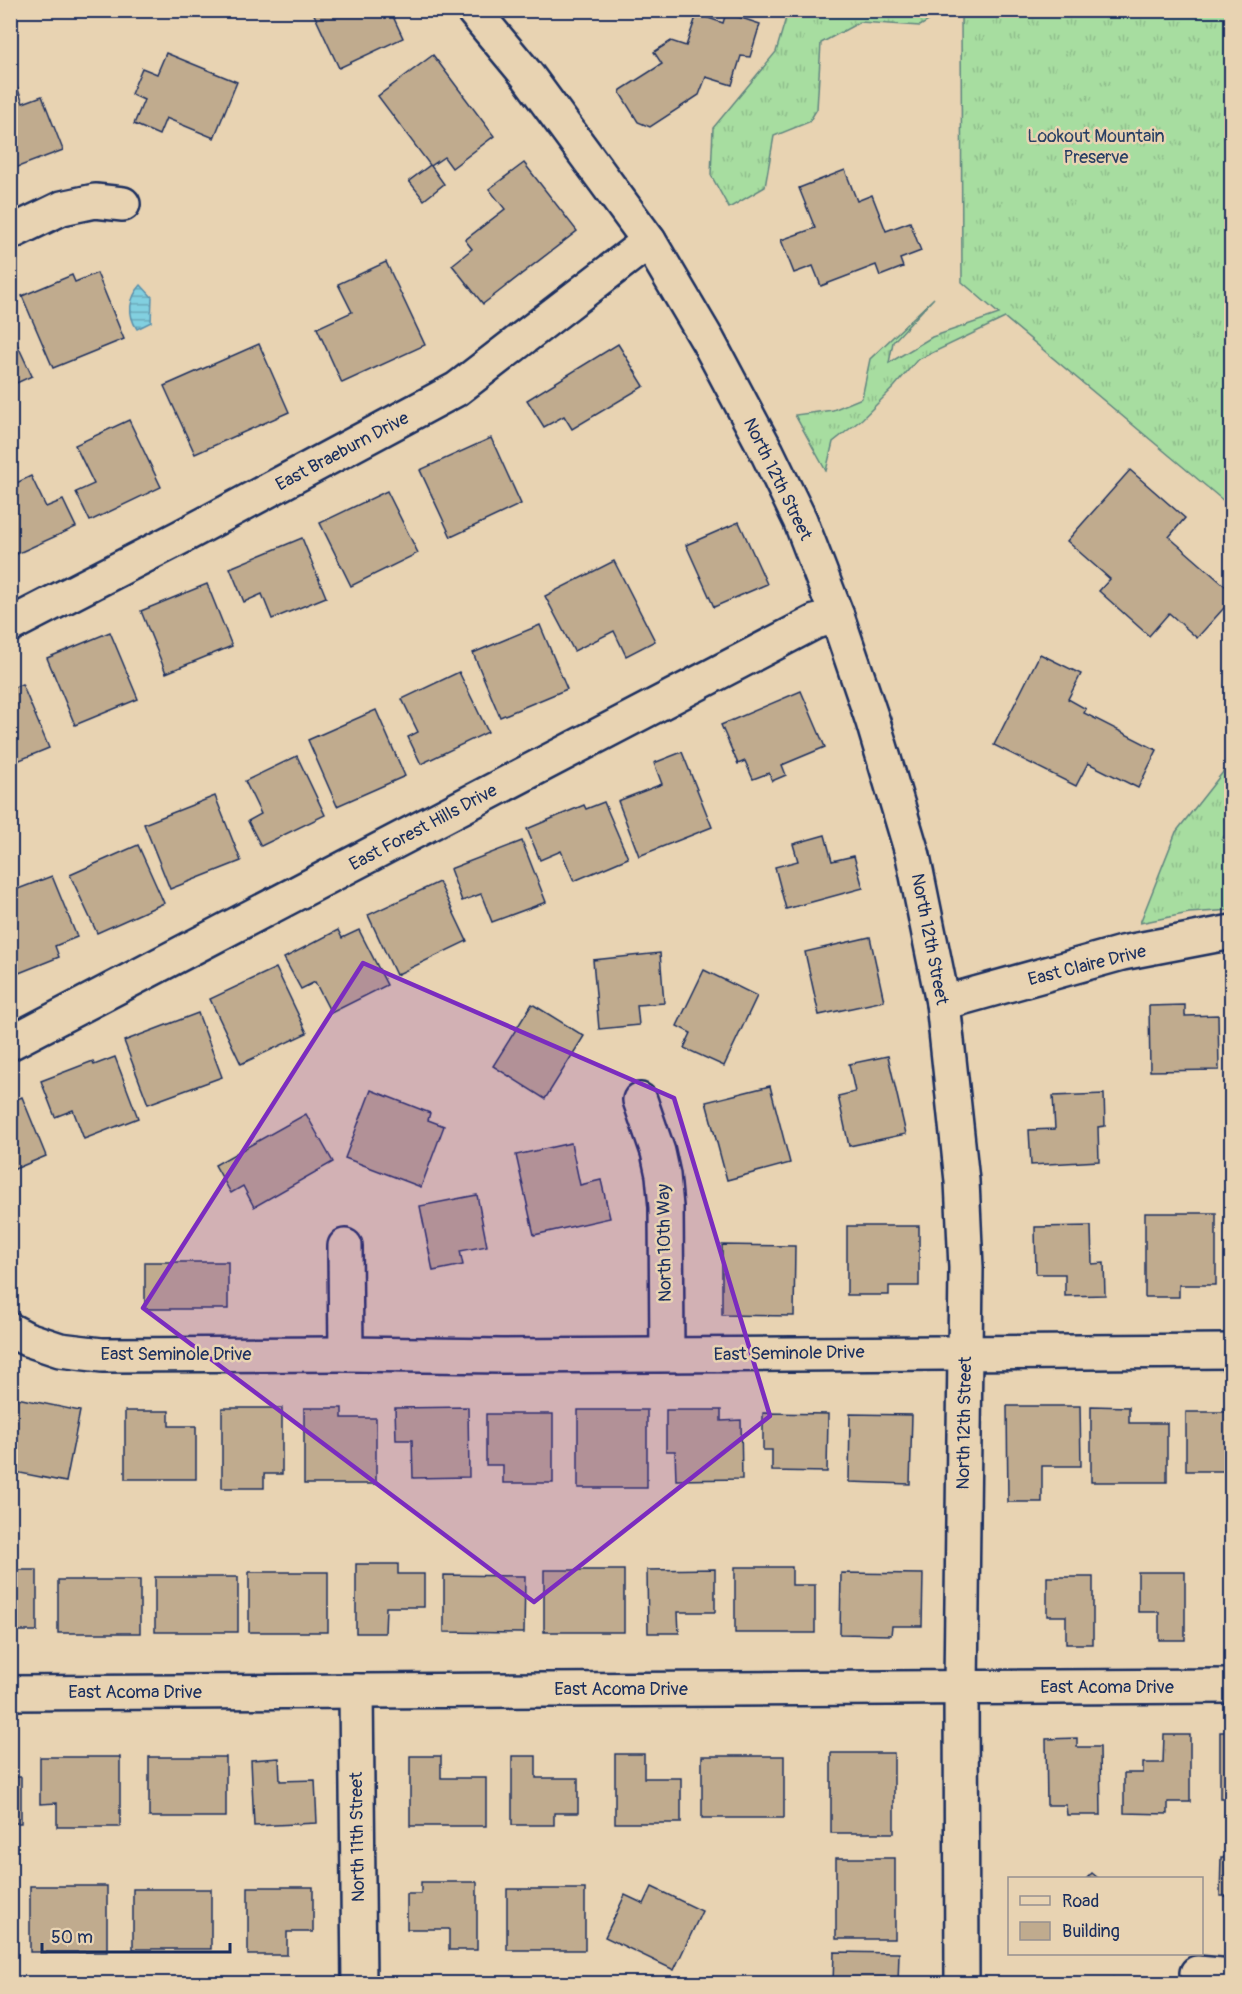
<svg xmlns="http://www.w3.org/2000/svg" width="1242" height="1994" font-family="Pangolin,sans-serif">
<style>
.grass{fill:url(#grass-tufts);stroke:#61867f;stroke-width:1.5}
.water{fill:url(#water-rules);stroke:#5990ac;stroke-width:1.5}
.building{fill:#c0ab8e;stroke:#1b2f5e;stroke-width:1.5}
.lines{fill:none;stroke-linecap:round;stroke-linejoin:round}
.minor-casing{stroke:#1b2f5e;stroke-width:38}
.minor{stroke:#e8d3b2;stroke-width:33}
.marked{fill:#7b2cbf;fill-opacity:0.2;stroke:#7b2cbf;stroke-width:4.5;stroke-linejoin:round}
.labels{text-anchor:middle;stroke-width:5;stroke-linejoin:round;paint-order:stroke}
.park-label{font-size:18px;fill:#294065;stroke:#e8d3b2}
.street-label{font-size:18px;fill:#1b2f5e;stroke:#e8d3b2}
</style>
<defs>
<pattern id="grass-tufts" width="24" height="20" patternUnits="userSpaceOnUse" patternTransform="scale(1.5)"><rect width="24" height="20" fill="#a7dda0"/><path d="M3 7l-1-3M5 7V3M7 7l1-3M15 17l-1-3M17 17v-4M19 17l1-3" fill="none" stroke="#8fbe8c"/></pattern>
<pattern id="water-rules" width="6" height="5" patternUnits="userSpaceOnUse" patternTransform="scale(1.5)"><rect width="6" height="5" fill="#82d0e0"/><path d="M0 2.5h6" fill="none" stroke="#6aa9b9"/></pattern>
</defs>
<rect width="100%" height="100%" fill="#e8d3b2"/>
<filter id="ink" filterUnits="userSpaceOnUse"><feTurbulence type="fractalNoise" baseFrequency=".0167" numOctaves="2"/><feDisplacementMap in="SourceGraphic" scale="12" xChannelSelector="R" yChannelSelector="G"/><feConvolveMatrix kernelMatrix="1 2 1 2 8 2 1 2 1" color-interpolation-filters="sRGB"/></filter>
<g filter="url(#ink)">
<g class="grass">
<path d="M884,11C892,14 932,10 945,11L920,26L860,22L821,43L817,109L809,122L774,136L765,187L729,208L711,175L713,128L776,52L788,11Z"/>
<path d="M961,11H1231V507L1005,318L917,360L894,387L862,419L833,442L826,471L795,415L833,410L862,398L870,359L934,298L893,342L889,363L932,337L999,314L962,282Z"/>
<path d="M1231,762V824L1222,840L1231,844V910L1189,913L1140,923L1176,832Z"/>
</g>
<path class="water" d="M141,285L152,297L151,322L137,329C127,314 129,298 141,285Z"/>
<g class="building">
<path d="M312,10H390L403,38L339,68Z"/>
<path d="M726,13L760,24L750,57L741,56L732,85L706,77L699,95L650,127L638,122L620,93L621,90L662,64L654,52L671,41L686,46L697,14L723,23Z"/>
<path d="M166,53L237,82L214,138L166,118L159,135L134,124L144,100L131,94L142,68L157,74Z"/>
<path d="M433,55L494,136L452,168L444,157L431,166L444,184L424,200L409,181L430,165L378,96Z"/>
<path d="M17,87L23,103L42,96L63,150L10,170V89Z"/>
<path d="M524,163L577,231L483,304L452,265L472,249L465,240L505,209L489,189Z"/>
<path d="M845,170L857,201L872,195L886,231L910,222L921,251L900,259L903,267L880,276L876,265L821,286L813,266L794,273L781,240L815,228L799,188Z"/>
<path d="M386,262L425,345L342,383L317,328L352,312L338,284Z"/>
<path d="M97,273L124,339L53,368L22,296L72,275L75,282Z"/>
<path d="M10,329L32,376L10,386Z"/>
<path d="M259,344L289,412L195,454L164,386Z"/>
<path d="M618,344L644,386L572,429L564,416L544,427L527,400Z"/>
<path d="M129,420L161,487L90,521L76,492L94,484L75,445Z"/>
<path d="M491,438L521,504L451,537L420,470Z"/>
<path d="M1130,470L1185,518L1169,537L1232,592V599L1197,638L1169,613L1149,636L1099,591L1110,579L1067,541Z"/>
<path d="M31,476L46,507L63,500L76,527L10,557V486Z"/>
<path d="M387,491L418,553L351,586L320,523Z"/>
<path d="M739,522L767,584L714,607L686,545Z"/>
<path d="M302,538L326,597L272,619L262,594L244,602L230,568Z"/>
<path d="M614,561L655,641L626,656L614,631L574,651L545,596Z"/>
<path d="M207,584L232,646L166,673L141,611Z"/>
<path d="M540,625L567,689L500,717L473,653Z"/>
<path d="M110,632L138,699L75,725L47,658Z"/>
<path d="M1040,654L1081,674L1068,699L1086,709L1084,713L1157,750L1138,788L1088,763L1076,786L994,745Z"/>
<path d="M459,672L488,732L421,764L408,737L418,732L402,699Z"/>
<path d="M22,684L49,748L10,764V689Z"/>
<path d="M801,691L825,747L782,765L786,775L772,781L769,773L753,779L745,761L738,764L721,725Z"/>
<path d="M376,710L405,776L337,806L308,740Z"/>
<path d="M682,752L712,827L639,856L618,801L662,784L654,763Z"/>
<path d="M297,756L325,815L261,846L248,821L261,814L245,781Z"/>
<path d="M215,796L241,861L170,889L144,824Z"/>
<path d="M604,802L628,858L574,881L561,851L540,860L527,829L584,805L586,809Z"/>
<path d="M825,835L832,861L854,856L863,888L786,909L775,867L798,861L793,844Z"/>
<path d="M522,841L546,902L492,922L481,894L462,901L450,869Z"/>
<path d="M138,845L164,903L97,933L70,875Z"/>
<path d="M52,876L77,937L55,946L59,957L14,975L10,966V892Z"/>
<path d="M439,882L467,941L396,975L368,915Z"/>
<path d="M338,930L342,938L359,930L387,985L331,1013L315,982L301,989L284,958Z"/>
<path d="M870,937L884,1001L819,1015L805,952Z"/>
<path d="M660,953L664,1003L637,1005L639,1025L599,1029L593,960Z"/>
<path d="M276,968L307,1033L241,1064L210,999Z"/>
<path d="M704,970L757,996L724,1066L684,1048L691,1033L677,1026Z"/>
<path d="M532,1004L584,1036L545,1099L493,1066Z"/>
<path d="M1185,1005V1016L1218,1015L1219,1070L1150,1071L1149,1006Z"/>
<path d="M198,1013L222,1077L148,1104L124,1041Z"/>
<path d="M888,1056L906,1134L849,1146L838,1096L855,1092L849,1064Z"/>
<path d="M115,1057L138,1118L84,1139L73,1110L55,1117L41,1081L93,1061L94,1065Z"/>
<path d="M770,1086L790,1163L727,1180L706,1102Z"/>
<path d="M371,1090L430,1113L428,1120L444,1126L421,1187L345,1158Z"/>
<path d="M1104,1094L1105,1126L1098,1127L1099,1161L1031,1165L1029,1130L1055,1129L1053,1096Z"/>
<path d="M22,1097L46,1156L10,1171V1102Z"/>
<path d="M306,1114L333,1162L254,1207L243,1186L231,1193L215,1165Z"/>
<path d="M571,1143L580,1185L601,1180L610,1218L534,1235L516,1155Z"/>
<path d="M477,1195L487,1246L460,1251L463,1265L433,1271L420,1206Z"/>
<path d="M1145,1213H1216V1285H1179V1297H1145Z"/>
<path d="M847,1226H919V1286H889V1295H847Z"/>
<path d="M1091,1226L1092,1264L1104,1263L1105,1295L1065,1296V1274H1036L1035,1227Z"/>
<path d="M722,1245L795,1246L794,1316L722,1315Z"/>
<rect x="145" y="1262" width="83" height="47"/>
<path d="M17,1398L80,1411L66,1482L10,1471V1431Z"/>
<path d="M1227,1400H1232V1471H1186V1412H1227Z"/>
<path d="M1007,1406H1080L1081,1466H1042V1502H1008Z"/>
<path d="M1091,1406L1129,1407V1423H1167V1482H1091Z"/>
<path d="M468,1407L469,1477L413,1478L412,1440H396L395,1408Z"/>
<path d="M222,1408H282V1474H264V1488H222Z"/>
<path d="M304,1408H342V1418H376V1484H304Z"/>
<rect x="578" y="1410" width="69" height="78"/>
<path d="M666,1410H721V1421L741,1420L742,1479L676,1480L675,1451H666Z"/>
<path d="M125,1411H169V1426H196V1479H125Z"/>
<path d="M763,1413L828,1414L827,1472L772,1471V1450H763Z"/>
<path d="M486,1414H553V1483H503V1465H486Z"/>
<path d="M850,1414L912,1415L910,1484L849,1482Z"/>
<path d="M1229,1549H1232V1636H1228Z"/>
<path d="M356,1564H398V1574H424V1607H386L385,1633H356Z"/>
<path d="M735,1567H792V1585H815V1633H735Z"/>
<path d="M715,1569V1612H678L679,1633H648L647,1570Z"/>
<rect x="10" y="1570" width="27" height="61"/>
<rect x="544" y="1570" width="80" height="62"/>
<rect x="249" y="1572" width="79" height="60"/>
<path d="M1138,1572H1185V1640H1159V1612H1138Z"/>
<path d="M841,1573L923,1574L922,1626H892L891,1635L840,1634Z"/>
<path d="M444,1575L525,1576L524,1633L444,1632Z"/>
<rect x="155" y="1577" width="83" height="55"/>
<path d="M1047,1577H1093V1644H1066V1616H1047Z"/>
<rect x="58" y="1580" width="82" height="53"/>
<rect x="1220" y="1732" width="12" height="66"/>
<path d="M1164,1735H1190V1802H1168V1814L1124,1813V1773H1143V1763H1163Z"/>
<path d="M1077,1738V1747H1100L1101,1815H1067L1066,1805H1047L1046,1739Z"/>
<rect x="831" y="1753" width="63" height="80"/>
<path d="M615,1754H644V1778H681V1823H615Z"/>
<path d="M410,1756H441V1778H486V1826H410Z"/>
<path d="M512,1756H536V1778H578V1813H554V1825H512Z"/>
<rect x="702" y="1756" width="82" height="62"/>
<path d="M40,1757H120V1827H57V1803L40,1804Z"/>
<rect x="149" y="1757" width="77" height="60"/>
<path d="M279,1758L280,1781L315,1780L317,1823L254,1826L251,1760Z"/>
<rect x="10" y="1777" width="11" height="46"/>
<path d="M1221,1857H1232V1896H1220Z"/>
<rect x="836" y="1858" width="59" height="81"/>
<path d="M1092,1873L1098,1878H1087Z"/>
<path d="M421,1882H477V1950H449V1929H407V1894H421Z"/>
<rect x="30" y="1886" width="77" height="66"/>
<path d="M248,1887H313V1932H287V1955H248Z"/>
<path d="M652,1887L702,1911L674,1970L605,1937L625,1895L644,1904Z"/>
<rect x="133" y="1889" width="78" height="60"/>
<rect x="507" y="1889" width="78" height="61"/>
<path d="M834,1952L899,1953L898,1984H833Z"/>
<path d="M1113,1978L1115,1984H1100Z"/>
</g>
<g class="lines">
<defs>
<g id="minor">
<path d="M473,10L527,75L649,241L708,341L767,452L800,520L837,616L873,722L913,856L943,1003L962,1181L966,1268L961,1687L962,1984"/>
<path d="M10,233L62,208L95,201L123,204"/>
<path d="M10,625L181,537L457,389L649,241"/>
<path d="M943,1003L1122,953L1232,932"/>
<path d="M10,1043L815,622L837,616"/>
<path d="M640,1100L658,1152L663,1175L666,1207L667,1354"/>
<path d="M345,1246L346,1354"/>
<path d="M10,1330L27,1339L60,1350L102,1355L346,1354L502,1356L1232,1351"/>
<path d="M356,1691L359,1984"/>
<path d="M10,1693L1232,1686"/>
<path d="M1197,1973L1232,1976"/>
</g>
</defs>
<use href="#minor" class="minor-casing"/>
<use href="#minor" class="minor"/>
</g>
</g>
<path class="marked" d="M363,963L674,1098L770,1416L534,1602L143,1308Z"/>
<g class="labels">
<g class="park-label">
<text x="1096" y="142">Lookout Mountain<tspan x="1096" dy="21">Preserve</tspan></text>
</g>
<g class="street-label">
<text transform="translate(342 451) rotate(-28)" y="6">East Braeburn Drive</text>
<text transform="translate(778 479) rotate(64)" y="6">North 12th Street</text>
<text transform="translate(423 827) rotate(-28)" y="6">East Forest Hills Drive</text>
<text transform="translate(930 939) rotate(79)" y="6">North 12th Street</text>
<text transform="translate(1087 965) rotate(-14)" y="6">East Claire Drive</text>
<text transform="translate(664 1243) rotate(-91)" y="6">North 10th Way</text>
<text transform="translate(789 1353) rotate(-1)" y="6">East Seminole Drive</text>
<text x="176" y="1360">East Seminole Drive</text>
<text transform="translate(964 1423) rotate(-89)" y="6">North 12th Street</text>
<text x="1107" y="1693">East Acoma Drive</text>
<text x="621" y="1695">East Acoma Drive</text>
<text x="135" y="1698">East Acoma Drive</text>
<text transform="translate(357 1837) rotate(-91)" y="6">North 11th Street</text>
</g>
</g>
<rect width="1242" height="1994" fill="none" stroke="#e8d3b2" stroke-width="36"/>
<rect x="18" y="18" width="1206" height="1958" fill="none" stroke="#1b2f5e" stroke-width="2" filter="url(#ink)"/>
<rect x="1008" y="1877" width="195" height="78" fill="#e8d3b2" stroke="#969190" stroke-width="1.5"/>
<rect x="1020" y="1896" width="30" height="9" fill="#e8d3b2" stroke="#969190" stroke-width="1.5"/>
<text x="1062" y="1907" font-size="18" fill="#1b2f5e">Road</text>
<rect x="1020" y="1922" width="30" height="18" fill="#c0ab8e" stroke="#969190" stroke-width="1.5"/>
<text x="1062" y="1937" font-size="18" fill="#1b2f5e">Building</text>
<path d="M42 1943v9h188v-9" fill="none" stroke="#1b2f5e" stroke-width="3"/>
<text x="51" y="1943" font-size="18" fill="#1b2f5e" stroke="#e8d3b2" stroke-width="4.5" paint-order="stroke">50 m</text>
</svg>
